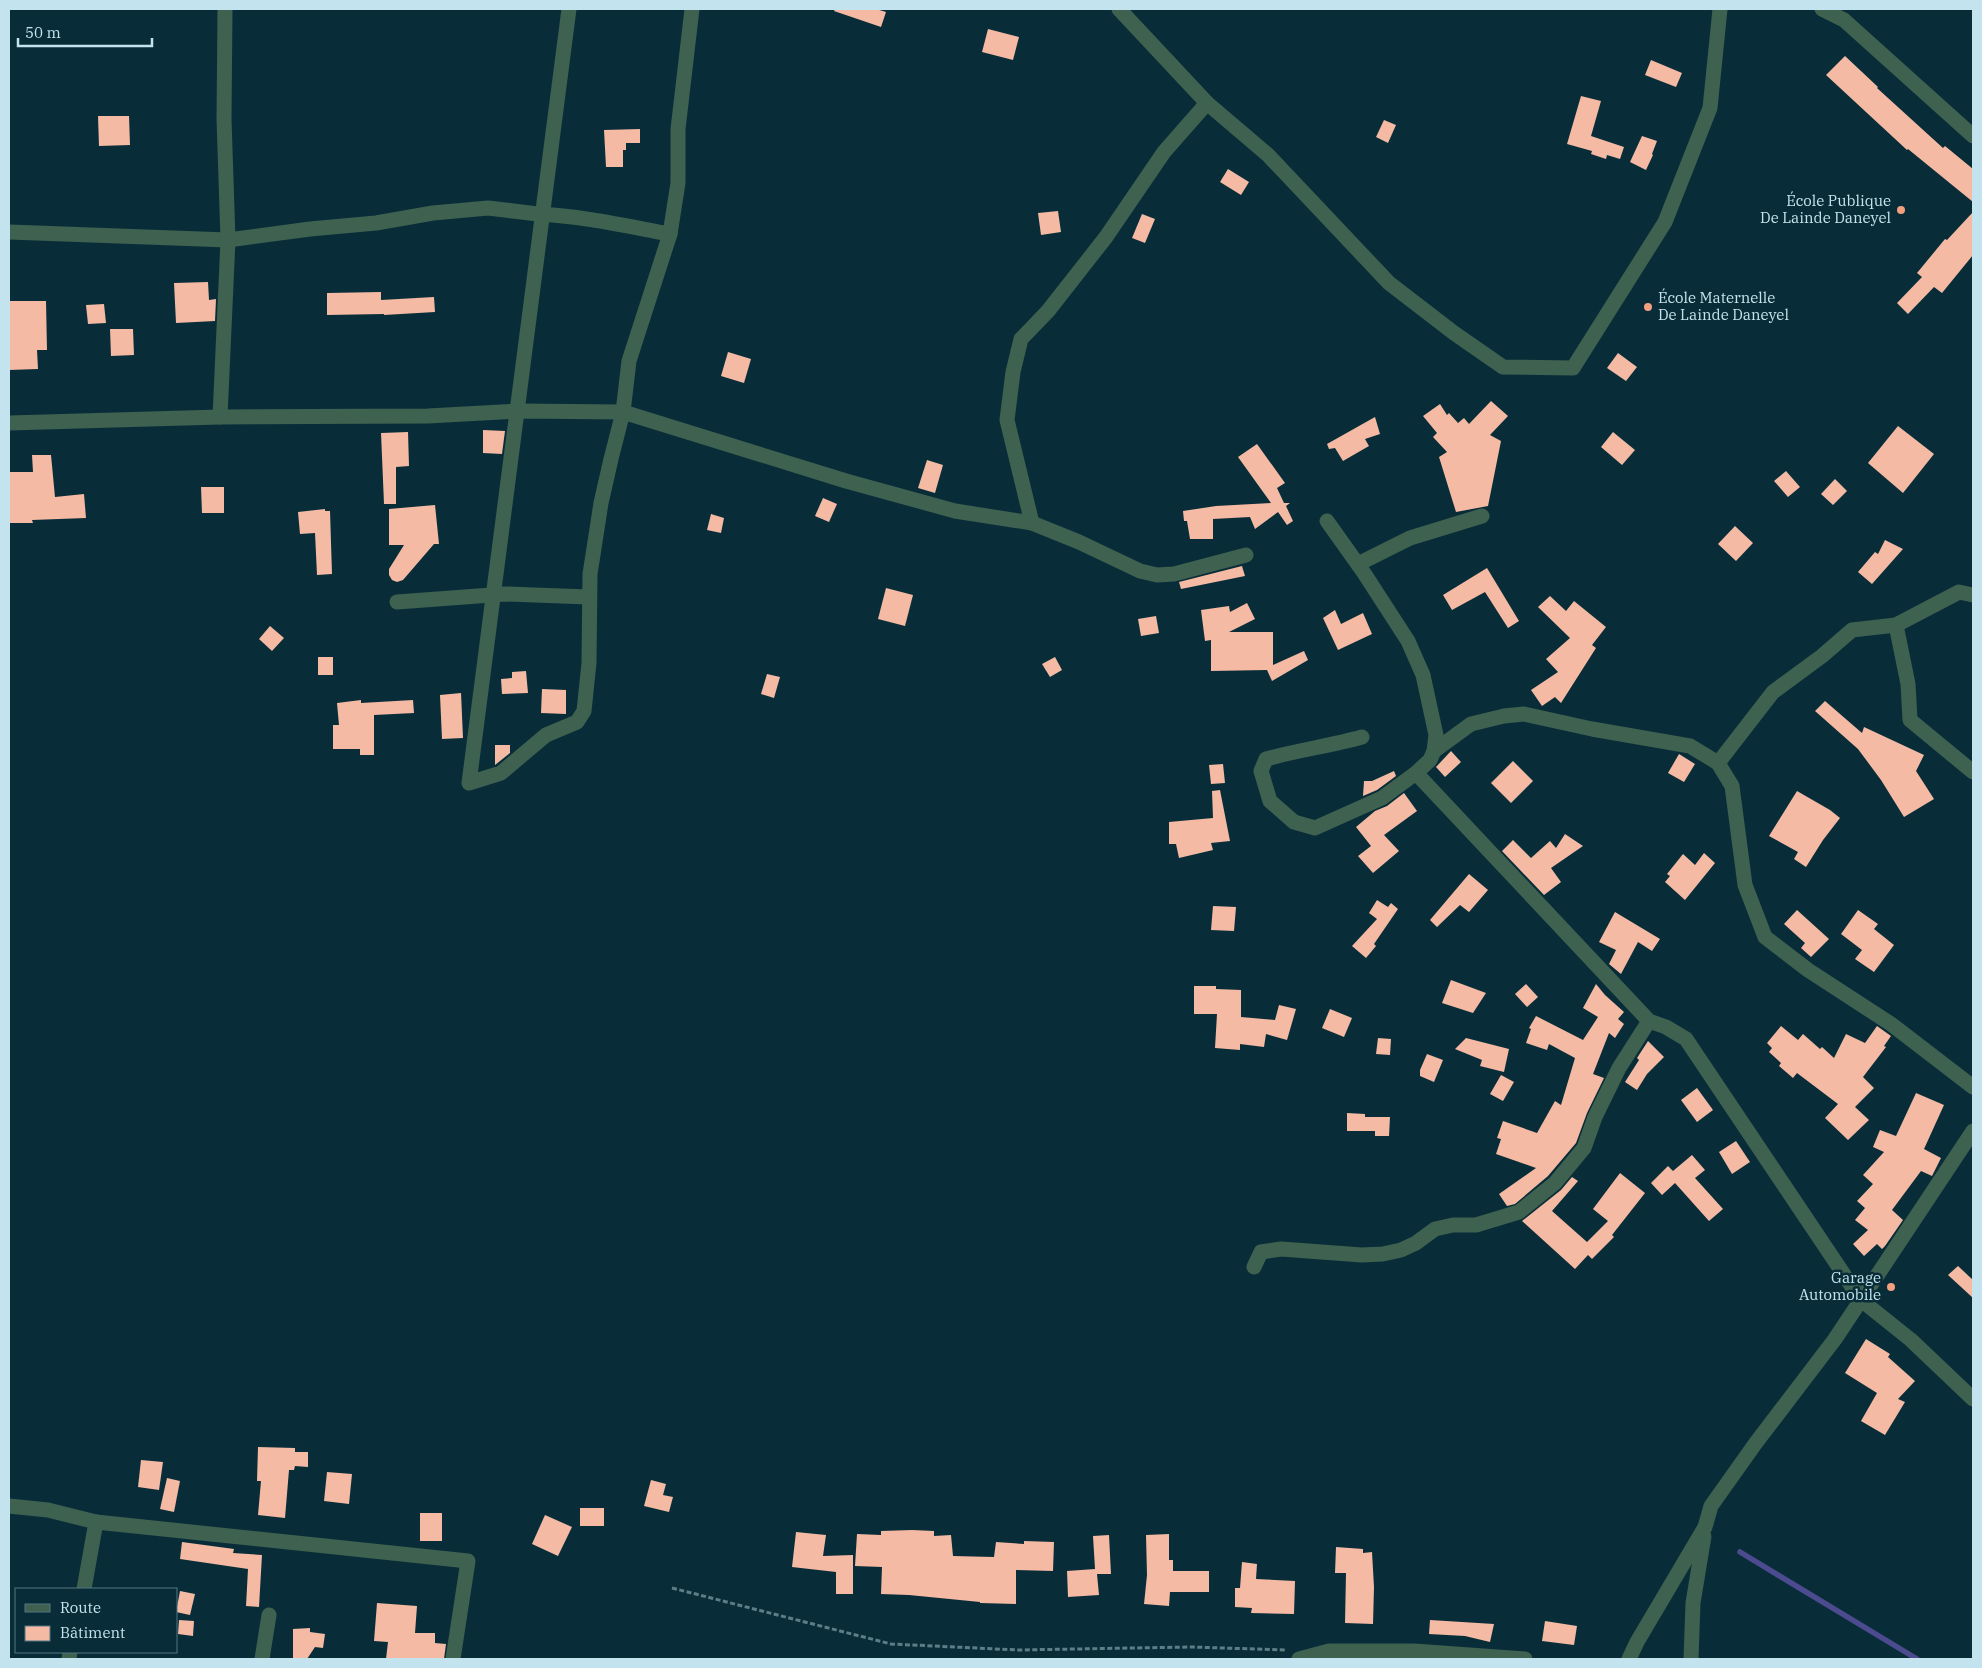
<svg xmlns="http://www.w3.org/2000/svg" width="1982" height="1668" font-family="'IBM Plex Serif',serif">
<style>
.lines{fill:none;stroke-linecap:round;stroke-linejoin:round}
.stream{stroke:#4d4b8f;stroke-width:5.5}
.building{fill:#f4baa4}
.path{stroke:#5c7e89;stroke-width:3;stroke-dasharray:5 2.5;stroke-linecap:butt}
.minor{stroke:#3e6150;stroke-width:15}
.poi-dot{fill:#f2a080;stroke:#092d38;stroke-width:2}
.labels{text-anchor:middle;stroke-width:5;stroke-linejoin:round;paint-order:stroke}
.poi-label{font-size:15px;fill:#c3e3ee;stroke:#092d38;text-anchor:end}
</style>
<rect width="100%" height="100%" fill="#092d38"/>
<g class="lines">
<path class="stream" d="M1740,1552L1917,1659"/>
</g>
<g class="building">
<path d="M835,9H876L886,12L881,27L834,11Z"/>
<path d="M988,29L1019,37L1013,60L982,52Z"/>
<path d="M1845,56L1878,87L1877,88L1943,148L1945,146L1973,169V202L1908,149L1907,150L1826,75Z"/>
<path d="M1651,60L1682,73L1676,87L1645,75Z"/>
<path d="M1581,96L1601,101L1591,136L1624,147L1620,159L1607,155L1606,159L1591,154L1592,151L1567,144Z"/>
<path d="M98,116H129L130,145L99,146Z"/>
<path d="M1384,120L1396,125L1388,143L1376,137Z"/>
<path d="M640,129V143H626V150H623V167H606L604,130Z"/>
<path d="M1642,136L1657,141L1652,154L1653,155L1646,170L1630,162Z"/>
<path d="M1228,169L1249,182L1241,195L1220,182Z"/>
<path d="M1058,211L1061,232L1041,235L1038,213Z"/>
<path d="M1973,212V255L1942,293L1934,287L1908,314L1897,303L1922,277L1917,273L1945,239L1947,240Z"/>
<path d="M1142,214L1155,219L1145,243L1132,238Z"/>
<path d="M208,282L209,300L216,299L215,321L176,323L174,283Z"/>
<path d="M381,292V300L434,297L435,312L384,315V314L327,315V293Z"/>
<path d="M9,301H46L47,350H37L38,369L9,370Z"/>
<path d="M104,304L106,323L88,324L86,305Z"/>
<path d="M110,329H133L134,355L111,356Z"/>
<path d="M728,352L751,359L744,383L721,376Z"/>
<path d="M1618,353L1637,367L1626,381L1607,368Z"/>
<path d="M1491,401L1508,416L1490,435L1501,441L1488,506L1456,512L1439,457L1447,452L1433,437L1437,433L1423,416L1440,404L1447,415L1449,413L1458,423L1464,418L1469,424Z"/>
<path d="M1375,417L1380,434L1365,439L1369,446L1343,461L1335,448L1329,449L1327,444Z"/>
<path d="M1898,426L1934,454L1903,493L1868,463Z"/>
<path d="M483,430L505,431L502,454L483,453Z"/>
<path d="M408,432L409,466L396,467V504H384L381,433Z"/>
<path d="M1613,432L1635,450L1622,465L1601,447Z"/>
<path d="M1257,444L1285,483L1277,488L1284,503H1290L1286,506L1293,521L1287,525L1278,512L1255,529L1250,517L1213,519V539H1190L1187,521H1184L1183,511L1216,506L1271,503L1238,457Z"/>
<path d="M32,455H51L55,497L84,494L86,518L32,520L33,523H9V472H33Z"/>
<path d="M927,460L943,465L935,493L918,488Z"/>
<path d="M1786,471L1800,487L1788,497L1774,481Z"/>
<path d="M1835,479L1847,491L1833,505L1821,494Z"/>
<path d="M201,487H224V513H202Z"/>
<path d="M823,498L837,504L829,522L815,516Z"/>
<path d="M435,505L439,544H434L403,580L397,582L392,580L389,575V569L404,545H389V509Z"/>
<path d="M325,509V511H330L332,574L317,575L315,533L300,534L298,512Z"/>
<path d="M711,514L724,518L721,533L707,530Z"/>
<path d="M1735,526L1753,543L1736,561L1718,544Z"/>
<path d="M1885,540L1903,549L1872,584L1858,572L1875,552L1878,554Z"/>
<path d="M1242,566L1245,576L1181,589L1179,582Z"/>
<path d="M1487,568L1519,621L1508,628L1485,592L1452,610L1443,595Z"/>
<path d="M886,588L913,595L905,626L878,619Z"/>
<path d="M1550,596L1566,611L1574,601L1606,627L1592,645L1596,648L1561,703L1555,697L1542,706L1531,690L1558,672L1546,659L1570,638L1538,607Z"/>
<path d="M1247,603L1255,619L1229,632H1273V665L1304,651L1308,660L1272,681L1267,670L1211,671V640L1205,641L1201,610L1229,606L1230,612Z"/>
<path d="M1335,610L1341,624L1363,613L1372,634L1338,650L1323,618Z"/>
<path d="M1156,616L1159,633L1141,636L1138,619Z"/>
<path d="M270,626L284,638L272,651L259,639Z"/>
<rect x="318" y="657" width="15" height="18"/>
<path d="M1055,657L1062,670L1050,677L1042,664Z"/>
<path d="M526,671L528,693L502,694L501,679L512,678V672Z"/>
<path d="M767,674L780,677L774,698L761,694Z"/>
<path d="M542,689L566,690V714L541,713Z"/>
<path d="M461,693L463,738L442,739L440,695Z"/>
<path d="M361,700V703L413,700L414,713L374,715V755H360V749H333V725H339L337,703Z"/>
<path d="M1825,701L1862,733L1864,727L1924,755L1916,771L1934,799L1904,817L1881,780L1858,749L1815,711Z"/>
<path d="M495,745H510V753L495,765Z"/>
<path d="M1451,751L1461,762L1445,777L1436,767Z"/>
<path d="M1679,754L1695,764L1684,782L1668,773Z"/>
<path d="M1513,761L1533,781L1511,803L1491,783Z"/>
<path d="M1223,764L1225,783L1211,784L1209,765Z"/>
<path d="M1394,771L1396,776L1377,790L1363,796L1364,781H1372Z"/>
<path d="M1220,790L1230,841L1211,843L1213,850L1179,858L1176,844H1169V822L1213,818L1212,791Z"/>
<path d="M1797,791L1830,810L1840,818L1823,840L1806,867L1794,859L1798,852L1769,836Z"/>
<path d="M1404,793L1417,811L1384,835L1399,851L1373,873L1358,856L1371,846L1356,827L1375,811L1387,806Z"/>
<path d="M1565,834L1583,846L1551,868L1561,882L1544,895L1502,851L1513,840L1531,858L1550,841L1556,848Z"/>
<path d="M1704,853L1715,863L1685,900L1665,882L1670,876L1667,874L1683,854L1695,865Z"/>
<path d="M1469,874L1488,890L1469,912L1460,905L1437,927L1430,920Z"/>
<path d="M1377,900L1388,907L1391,903L1398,909L1374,944L1376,946L1366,958L1352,946L1377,919L1369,913Z"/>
<path d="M1213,906L1236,907L1234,931L1211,930Z"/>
<path d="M1797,910L1829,939L1811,957L1801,948L1805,943L1784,924Z"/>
<path d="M1858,910L1878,924L1874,929L1894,945L1874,972L1855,959L1862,950L1841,934Z"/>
<path d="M1615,912L1660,939L1652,951L1638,942L1621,974L1609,964L1616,950L1599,942Z"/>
<path d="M1451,980L1486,993L1473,1013L1442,1003Z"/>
<path d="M1526,984L1538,997L1527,1007L1515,994Z"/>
<path d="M1596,984L1605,995L1624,1012L1618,1019L1624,1024L1615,1038L1609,1033L1593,1074L1604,1078L1587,1113L1576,1143L1548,1176L1515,1204L1507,1206L1499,1194L1536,1168L1496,1154L1501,1139L1497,1138L1503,1121L1537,1133L1555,1101L1561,1105L1575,1058L1549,1044L1547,1050L1526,1043L1531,1029L1529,1028L1536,1016L1583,1040L1598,1017L1583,1008Z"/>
<path d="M1194,986H1216V989L1241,990V1017L1275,1020L1279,1005L1296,1009L1287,1040L1266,1034L1264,1047L1240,1044V1050L1215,1048L1217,1014H1194Z"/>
<path d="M1330,1009L1352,1018L1344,1037L1322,1028Z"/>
<path d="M1781,1026L1798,1040L1803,1034L1820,1049L1822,1047L1834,1058L1846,1034L1865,1043L1877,1026L1891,1036L1884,1046L1886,1047L1863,1077L1874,1088L1855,1107L1869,1120L1848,1140L1825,1118L1838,1104L1797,1073L1793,1078L1779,1066L1781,1063L1769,1052L1772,1048L1767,1043Z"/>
<path d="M1378,1038L1391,1039L1390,1055L1376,1054Z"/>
<path d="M1466,1038L1509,1049L1504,1072L1480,1066L1482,1060L1455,1049Z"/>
<path d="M1648,1041L1664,1057L1647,1074L1637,1090L1625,1082L1639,1060L1637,1058Z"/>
<path d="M1427,1054L1443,1060L1434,1082L1420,1076V1070Z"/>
<path d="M1501,1075L1514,1082L1503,1101L1490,1094Z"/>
<path d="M1697,1088L1713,1110L1697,1122L1681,1100Z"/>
<path d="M1916,1093L1944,1105L1924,1149L1941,1158L1932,1176L1921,1171L1892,1210L1903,1220L1885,1246L1882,1249L1877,1244L1864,1256L1853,1244L1868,1230L1855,1220L1865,1208L1857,1201L1873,1184L1863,1175L1884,1152L1873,1147L1880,1130L1896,1136Z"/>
<path d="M1347,1113L1365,1114V1117H1390L1389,1136H1375V1131H1347Z"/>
<path d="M1736,1141L1750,1162L1732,1174L1719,1152Z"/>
<path d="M1692,1155L1705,1170L1695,1178L1723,1209L1709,1221L1675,1183L1662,1195L1651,1183L1668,1166L1673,1171Z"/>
<path d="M1620,1173L1645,1193L1612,1235L1614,1237L1592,1259L1588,1255L1575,1269L1522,1221L1561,1190L1572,1177L1578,1181L1552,1211L1587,1242L1608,1221L1593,1209Z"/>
<path d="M1958,1266L1973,1280V1298L1948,1275Z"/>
<path d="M1866,1339L1890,1354L1888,1357L1915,1381L1898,1399L1905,1402L1885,1435L1861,1421L1877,1393L1845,1373Z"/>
<path d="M258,1447L295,1448V1452H308V1467L295,1466L294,1470H289L285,1518L258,1515L261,1481H257Z"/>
<path d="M141,1460L163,1462L159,1490L138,1487Z"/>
<path d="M327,1472L352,1474L349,1504L324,1501Z"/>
<path d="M167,1478L180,1481L174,1512L160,1509Z"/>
<path d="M651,1480L666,1484L663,1495L673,1497L669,1512L644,1506Z"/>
<rect x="580" y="1508" width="24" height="18"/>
<rect x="420" y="1513" width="22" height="28"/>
<path d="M545,1515L572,1527L558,1556L532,1544Z"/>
<path d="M912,1530L934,1531V1536L951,1535L953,1556L994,1557L996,1542L1024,1544V1541L1054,1542L1053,1571L1016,1570V1604L980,1603V1602L909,1595L881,1594L882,1567L855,1566L857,1534L881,1535V1531Z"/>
<path d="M796,1532L826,1535L823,1556L853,1555V1594H836V1572L792,1567Z"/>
<path d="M1169,1534V1560H1173V1571H1209V1592H1170L1169,1606L1144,1604L1147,1575L1146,1535Z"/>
<path d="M1109,1535L1111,1574H1097L1099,1595L1068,1597L1067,1571L1095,1569L1093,1536Z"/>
<path d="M182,1542L234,1549L233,1553L262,1555L259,1607L246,1606L248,1569L180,1559Z"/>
<path d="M1336,1547L1363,1549V1553L1372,1552L1374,1587L1373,1624L1345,1623L1346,1573H1335Z"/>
<path d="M1242,1562L1257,1564L1256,1579L1295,1581L1294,1614L1251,1613L1252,1608L1235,1607V1588H1240Z"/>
<path d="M180,1591L195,1594L190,1615L176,1612Z"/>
<path d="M377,1603L417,1606L415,1633H435V1643L446,1644L444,1659H386L388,1642L374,1641Z"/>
<path d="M179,1620L194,1621L193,1636L178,1634Z"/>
<path d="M1430,1620L1494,1624L1490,1642L1465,1636L1429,1634Z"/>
<path d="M1545,1621L1577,1626L1574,1645L1542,1641Z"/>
<path d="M310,1628V1632L325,1634L323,1648L315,1647L307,1659H293V1629Z"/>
</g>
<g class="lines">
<path class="path" d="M672,1588L891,1644L1018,1650L1191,1647L1286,1650"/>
<g class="minor">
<path d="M1119,9L1207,103L1268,155L1389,283L1454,333L1503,367L1573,368L1665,222L1710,108L1720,9"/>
<path d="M1822,9L1844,20L1973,136"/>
<path d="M9,232L228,240L310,229L376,223L433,213L488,208L538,214C582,216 626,226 670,234L629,361L623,412L611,459L601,503L590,574L589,663L584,711L577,722L546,735L501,773L469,783C503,525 536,267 569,9"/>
<path d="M670,234L678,183V129L692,9"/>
<path d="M220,417L228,240L224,119L225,9"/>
<path d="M9,423L220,417L428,416L518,411L623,412L846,481L955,511L1032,523L1079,542L1140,571L1157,575L1174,574L1246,555"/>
<path d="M1327,521L1364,573L1408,641L1423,675L1436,735L1434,751L1430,760L1416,773L1382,798L1315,828L1294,822L1270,801L1261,771L1266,759C1298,750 1330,746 1362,737"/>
<path d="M1032,523L1007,420L1013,372L1021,339L1048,311L1106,237L1164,152L1207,103"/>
<path d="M1358,564L1410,538L1482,516"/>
<path d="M397,602L505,594L588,597"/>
<path d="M1896,625L1908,684L1910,720L1973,772"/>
<path d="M1434,751L1471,724L1504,716L1524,714L1592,729L1690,746L1718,763L1732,786L1745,885L1765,937L1808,970L1891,1024L1973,1087"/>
<path d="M1718,763L1773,692L1822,656L1852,630L1896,625L1959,592L1973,595"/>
<path d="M1416,773L1649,1021L1666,1027L1686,1039L1861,1300L1911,1340L1973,1399"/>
<path d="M1254,1267L1261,1252L1281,1249L1362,1255L1383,1254L1401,1250L1416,1243L1435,1229L1453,1225H1476L1519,1212L1555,1183L1584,1148L1595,1117L1619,1068L1649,1021"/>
<path d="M9,1506L48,1510L96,1522L84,1589"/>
<path d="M96,1522L468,1561L453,1659"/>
<path d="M69,1659L70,1652"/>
<path d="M262,1659L269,1615"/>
<path d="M1299,1659L1329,1651H1414L1525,1659"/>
<path d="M1629,1659L1637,1642L1705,1527L1711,1506L1755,1444L1835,1339L1973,1131"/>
<path d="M1691,1659L1693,1603L1704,1536"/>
</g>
</g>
<g class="poi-dot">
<circle cx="1901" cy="210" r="5"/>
<circle cx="1648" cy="307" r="5"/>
<circle cx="1891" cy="1287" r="5"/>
</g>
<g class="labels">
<g class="poi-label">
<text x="1891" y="206">École Publique<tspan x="1891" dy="17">De Lainde Daneyel</tspan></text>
<text x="1658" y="303" text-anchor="start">École Maternelle<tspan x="1658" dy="17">De Lainde Daneyel</tspan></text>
<text x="1881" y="1283">Garage<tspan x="1881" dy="17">Automobile</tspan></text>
</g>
</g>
<rect width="1982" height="1668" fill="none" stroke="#c3e3ee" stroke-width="20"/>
<rect x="15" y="1588" width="162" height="65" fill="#092d38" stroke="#537681"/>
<rect x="25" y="1604" width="25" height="8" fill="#3e6150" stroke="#537681"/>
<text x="60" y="1613" font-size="15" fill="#c3e3ee">Route</text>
<rect x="25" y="1626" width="25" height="15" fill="#f4baa4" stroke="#537681"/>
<text x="60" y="1638" font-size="15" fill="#c3e3ee">Bâtiment</text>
<path d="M18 38v8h134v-8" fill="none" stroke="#c3e3ee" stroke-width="2.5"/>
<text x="25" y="38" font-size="15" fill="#c3e3ee" stroke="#092d38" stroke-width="4" paint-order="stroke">50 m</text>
</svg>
